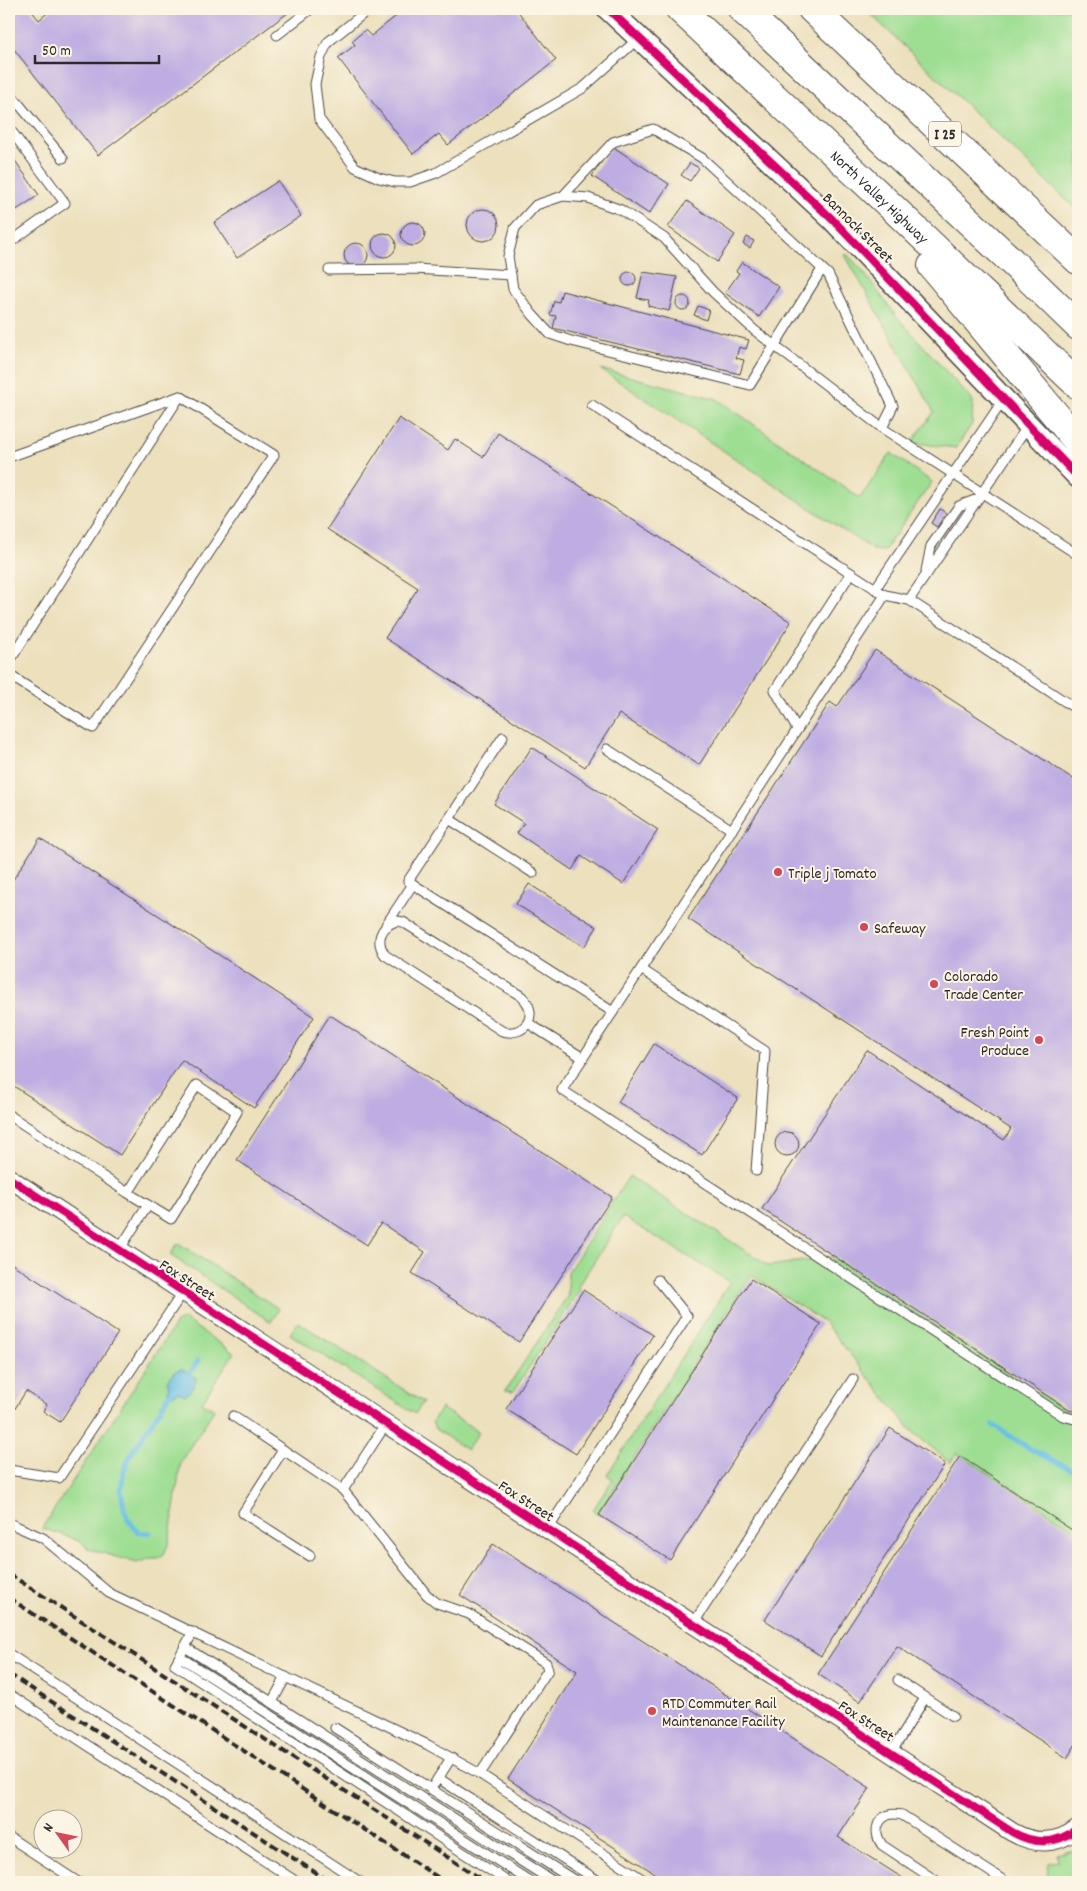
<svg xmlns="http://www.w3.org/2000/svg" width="1087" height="1891" font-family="Dekko,sans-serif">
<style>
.green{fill:#9ede93;stroke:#64845f}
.water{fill:#69c0e6;stroke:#4a7688}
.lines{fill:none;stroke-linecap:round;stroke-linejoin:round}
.stream{stroke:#69c0e6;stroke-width:5}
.building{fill:#beade2}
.service-casing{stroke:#484641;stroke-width:11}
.minor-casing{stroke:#484641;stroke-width:20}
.tertiary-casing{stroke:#484641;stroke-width:24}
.motorway-casing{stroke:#484641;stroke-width:30}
.service{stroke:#fff;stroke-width:9}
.minor{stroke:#fff;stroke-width:18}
.tertiary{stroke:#fff;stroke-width:21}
.motorway{stroke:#fff;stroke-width:28}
.rail{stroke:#2b2b2b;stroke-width:4;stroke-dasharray:8 4;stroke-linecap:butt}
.cycleway-casing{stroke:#fcf5e5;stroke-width:11}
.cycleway{stroke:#d6006c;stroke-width:8}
.poi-dot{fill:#d1495b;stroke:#fcf5e5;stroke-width:2}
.labels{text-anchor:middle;stroke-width:4;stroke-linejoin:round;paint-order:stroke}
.shield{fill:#fcf5e5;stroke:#6a6863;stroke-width:1}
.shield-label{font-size:15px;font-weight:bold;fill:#2b2b2b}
.street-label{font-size:16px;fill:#2b2b2b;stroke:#fcf5e5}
.poi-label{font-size:16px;fill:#2b2b2b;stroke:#fcf5e5;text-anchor:start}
</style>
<rect width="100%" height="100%" fill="#fcf5e5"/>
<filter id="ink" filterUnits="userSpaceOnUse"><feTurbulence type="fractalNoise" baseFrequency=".02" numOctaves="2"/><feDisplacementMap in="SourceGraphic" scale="10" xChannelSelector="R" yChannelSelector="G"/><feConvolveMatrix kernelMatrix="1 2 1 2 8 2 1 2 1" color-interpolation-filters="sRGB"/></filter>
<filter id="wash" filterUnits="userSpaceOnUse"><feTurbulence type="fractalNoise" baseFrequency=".0096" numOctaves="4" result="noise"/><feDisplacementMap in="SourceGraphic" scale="20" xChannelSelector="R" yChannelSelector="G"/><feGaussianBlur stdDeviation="1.12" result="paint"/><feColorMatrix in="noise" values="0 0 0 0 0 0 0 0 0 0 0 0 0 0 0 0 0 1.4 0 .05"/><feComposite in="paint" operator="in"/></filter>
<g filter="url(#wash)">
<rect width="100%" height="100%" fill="#ece0bd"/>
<g class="green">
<path d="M865,9H1074L1078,12V211Z"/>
<path d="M847,254L861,269L897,317L973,401L972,424L956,448L914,443V439L934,412L845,255Z"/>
<path d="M600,369L717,399L860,498L891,453L932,482L884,551L873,550Z"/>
<path d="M629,1176L769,1266L832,1257L1069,1413L1078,1415V1532L957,1453L950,1463L912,1431L824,1322L751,1275L598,1514L593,1510L613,1479L607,1475L730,1282L623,1217L578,1286L580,1290L513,1392L505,1391L568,1295V1272Z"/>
<path d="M178,1243L279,1309L271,1322L170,1255Z"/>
<path d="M184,1319L234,1353L202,1402L214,1410L181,1461L169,1543L164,1554L158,1558H151L137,1563L89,1549L81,1542L69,1537L42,1528L176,1323Z"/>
<path d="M298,1322L423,1402L415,1414L290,1334Z"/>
<path d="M441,1408L479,1432L467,1450L435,1429L432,1422Z"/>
<path d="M1078,1849V1875L1076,1879L1078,1882H1046L1049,1863L1058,1861L1057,1854Z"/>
</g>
<path class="water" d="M181,1369L187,1372L196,1378C196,1386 191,1391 185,1395L178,1392L171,1396L168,1394L169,1386L167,1382L174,1372Z"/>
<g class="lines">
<g class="stream">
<path d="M186,1379L198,1361"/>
<path d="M993,1425L1032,1450L1078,1473"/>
<path d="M150,1533L138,1532L128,1519L124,1509L121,1490L124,1470L131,1454L172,1391"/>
</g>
</g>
<g id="blocks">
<g class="building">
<path d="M9,9H30L39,20L52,9H293L98,155L9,43Z"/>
<path d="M405,9H516L556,60L448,145L439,134L413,154L338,58L355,45L352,41L365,30L371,36Z"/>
<path d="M612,146L669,184L649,214L592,176Z"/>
<path d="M9,152L39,195L9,215Z"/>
<path d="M690,163L699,168L690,181L681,175Z"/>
<path d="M278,181L301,216L237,258L214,223Z"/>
<path d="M687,201L735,235L717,262L668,227Z"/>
<circle cx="483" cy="225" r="16"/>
<circle cx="413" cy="234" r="12"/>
<circle cx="384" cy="245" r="12"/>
<path d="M747,237L754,241L750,248L743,244Z"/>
<circle cx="356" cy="255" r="12"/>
<path d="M742,262L779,287L759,317L725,293L739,273L736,271Z"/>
<circle cx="629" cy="279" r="7"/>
<path d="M643,272L677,277L669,311L648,306L649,300L637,298Z"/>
<path d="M562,291L749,340L746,349L739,347L736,358L744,360L740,374L553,328L556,316L550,315L554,301L559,302Z"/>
<circle cx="683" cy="303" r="7"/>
<path d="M698,306L709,310L706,320L694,315Z"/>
<path d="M399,418L448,450L455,439L483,457L498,433L791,622L699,765L619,714L585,767L385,638L418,588L327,529Z"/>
<path d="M940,509L946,513L937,527L931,523Z"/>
<path d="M875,650L1078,782V1412L1069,1410L762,1209L867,1050L1004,1140L1011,1129L688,919L830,702L837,707Z"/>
<path d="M532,747L658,830L623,884L581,856L572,870L517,833L524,823L494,804Z"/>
<path d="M40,838L314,1017L254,1108L182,1060L120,1155L9,1083V886Z"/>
<path d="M529,884L597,927L584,947L516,904Z"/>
<path d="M330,1015L612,1197L519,1342L412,1273L425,1252L381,1223L367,1245L237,1160Z"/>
<path d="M654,1044L738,1098L702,1155L618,1102Z"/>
<circle cx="787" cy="1144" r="12"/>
<path d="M9,1262L118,1333L60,1422L43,1411L47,1405L26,1391L9,1418Z"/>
<path d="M751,1279L821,1324L670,1560L599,1515Z"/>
<path d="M583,1290L653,1335L576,1454L506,1409Z"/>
<path d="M890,1428L945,1464L821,1656L765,1620Z"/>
<path d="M960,1456L1078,1534V1741L1067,1758L897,1646L860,1702L818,1674Z"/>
<path d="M493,1544L870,1788L838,1837L909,1882H668L508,1779L577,1671L460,1595Z"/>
</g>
</g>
</g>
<g filter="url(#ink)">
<use href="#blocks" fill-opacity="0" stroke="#484641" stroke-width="1"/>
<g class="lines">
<defs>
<g id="service">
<path d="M369,9L328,42L321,57L315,84L319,119L355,167L379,178L395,182H410L436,173L583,88L639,38"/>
<path d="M277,35L311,9"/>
<path d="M9,92L63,158"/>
<path d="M9,128L65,203L9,243"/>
<path d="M563,196L613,142L653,129L702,158L828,274L893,406L882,428L1078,555"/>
<path d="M822,269L750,385L571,341L550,334L532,314L513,289L508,256L515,228L536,205L563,196L588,198L621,210L664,238L713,292L754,330L882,428"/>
<path d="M329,270L415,269L511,275"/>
<path d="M592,405L885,595L909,600L1078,710"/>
<path d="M9,457L180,396L274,455L93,728L9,675"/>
<path d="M926,571L931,546L959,506L978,499"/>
<path d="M875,589L1004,399"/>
<path d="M885,595L562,1090L1063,1416L1078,1420"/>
<path d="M909,600L1029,424"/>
<path d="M9,662L180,396"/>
<path d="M797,729L775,690L851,573"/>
<path d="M503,737L408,881L613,1012"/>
<path d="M607,749L732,830"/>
<path d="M449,819L533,873"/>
<path d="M397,921L403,922L521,996C540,1012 527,1038 502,1031L385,955C375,941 380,926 397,921Z"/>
<path d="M386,925L413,884"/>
<path d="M641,969L765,1051L756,1171"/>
<path d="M528,1023L583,1058"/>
<path d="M9,1115L128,1193L171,1219L237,1112L197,1085L128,1193"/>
<path d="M119,1250L148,1205"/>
<path d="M233,1416L343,1490L427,1595L437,1603L469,1614L546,1663L548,1670L480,1774"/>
<path d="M283,1450L243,1513L310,1556"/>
<path d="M9,1470L59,1478L183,1292"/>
<path d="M343,1490L386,1424"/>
<path d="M9,1523L43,1538L109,1593L428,1745L480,1774L647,1882"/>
<path d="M548,1529L687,1316L658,1280"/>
<path d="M693,1624L853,1379"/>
<path d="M193,1632L175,1665L508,1882"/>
<path d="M185,1647L554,1882"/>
<path d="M9,1654L360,1882"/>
<path d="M180,1657L531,1882"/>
<path d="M898,1680L953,1716"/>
<path d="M9,1694L297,1882"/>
<path d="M272,1702L286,1677"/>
<path d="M335,1728L577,1882"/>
<path d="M891,1753L925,1698"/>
<path d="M438,1778L600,1882"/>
<path d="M435,1783L451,1758"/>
<path d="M9,1837L78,1882"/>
<path d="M938,1882L882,1845C870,1828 881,1810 902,1815L1006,1882"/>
</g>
<path id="minor" d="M9,1178L1012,1832C1035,1845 1057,1845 1078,1828"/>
<path id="tertiary" d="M608,9L832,219L1078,477"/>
<g id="motorway">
<path id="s1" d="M680,9L894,209L1078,385"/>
<path d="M742,9L1007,257L1078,326"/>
<path d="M812,9L1078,260"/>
<path d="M932,266L1078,442"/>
</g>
</defs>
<use href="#service" class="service-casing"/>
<use href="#minor" class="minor-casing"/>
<use href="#tertiary" class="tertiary-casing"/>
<use href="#motorway" class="motorway-casing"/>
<use href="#service" class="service"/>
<use href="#minor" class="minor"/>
<use href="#tertiary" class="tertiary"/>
<use href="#motorway" class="motorway"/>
<g class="rail">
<path d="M9,1574L486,1882"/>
<path d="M9,1598L445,1882"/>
<path d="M9,1674L330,1882"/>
</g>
<defs>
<g id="cycleway">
<path d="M608,9L832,219L1078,477"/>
<path d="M9,1178L1012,1832C1035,1845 1057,1845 1078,1828"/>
</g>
</defs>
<use href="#cycleway" class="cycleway-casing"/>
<use href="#cycleway" class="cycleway"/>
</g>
</g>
<g class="poi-dot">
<circle cx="778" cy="872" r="5"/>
<circle cx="864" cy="927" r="5"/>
<circle cx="934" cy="984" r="5"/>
<circle cx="1039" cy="1040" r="5"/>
<circle cx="652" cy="1711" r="5"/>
</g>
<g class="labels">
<rect class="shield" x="929" y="121.5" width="32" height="25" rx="4"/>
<g class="shield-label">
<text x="945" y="139">I 25</text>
</g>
<g class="street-label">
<text dy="6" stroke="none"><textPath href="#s1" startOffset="274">North Valley Highway</textPath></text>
<text transform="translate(859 227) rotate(45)" y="6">Bannock Street</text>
<text transform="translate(188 1279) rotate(33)" y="6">Fox Street</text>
<text transform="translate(527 1500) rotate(33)" y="6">Fox Street</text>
<text transform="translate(867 1720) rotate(33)" y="6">Fox Street</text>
</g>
<g class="poi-label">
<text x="788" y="878">Triple j Tomato</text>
<text x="874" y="933">Safeway</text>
<text x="944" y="981">Colorado<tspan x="944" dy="18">Trade Center</tspan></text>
<text x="1029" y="1037" text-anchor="end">Fresh Point<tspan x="1029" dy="18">Produce</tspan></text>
<text x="662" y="1708">RTD Commuter Rail<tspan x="662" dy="18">Maintenance Facility</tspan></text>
</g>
</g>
<rect width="1087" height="1891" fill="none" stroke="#fcf5e5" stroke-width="30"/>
<g transform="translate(58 1834) rotate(303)"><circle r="24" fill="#fcf5e5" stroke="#a8a49b"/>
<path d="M0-4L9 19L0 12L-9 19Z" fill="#d1495b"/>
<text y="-8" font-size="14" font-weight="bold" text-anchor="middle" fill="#2b2b2b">N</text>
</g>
<path d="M35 55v8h124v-8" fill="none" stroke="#2b2b2b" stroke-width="2.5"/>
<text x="42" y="55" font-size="15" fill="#2b2b2b" stroke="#fcf5e5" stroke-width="4" paint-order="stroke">50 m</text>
</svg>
